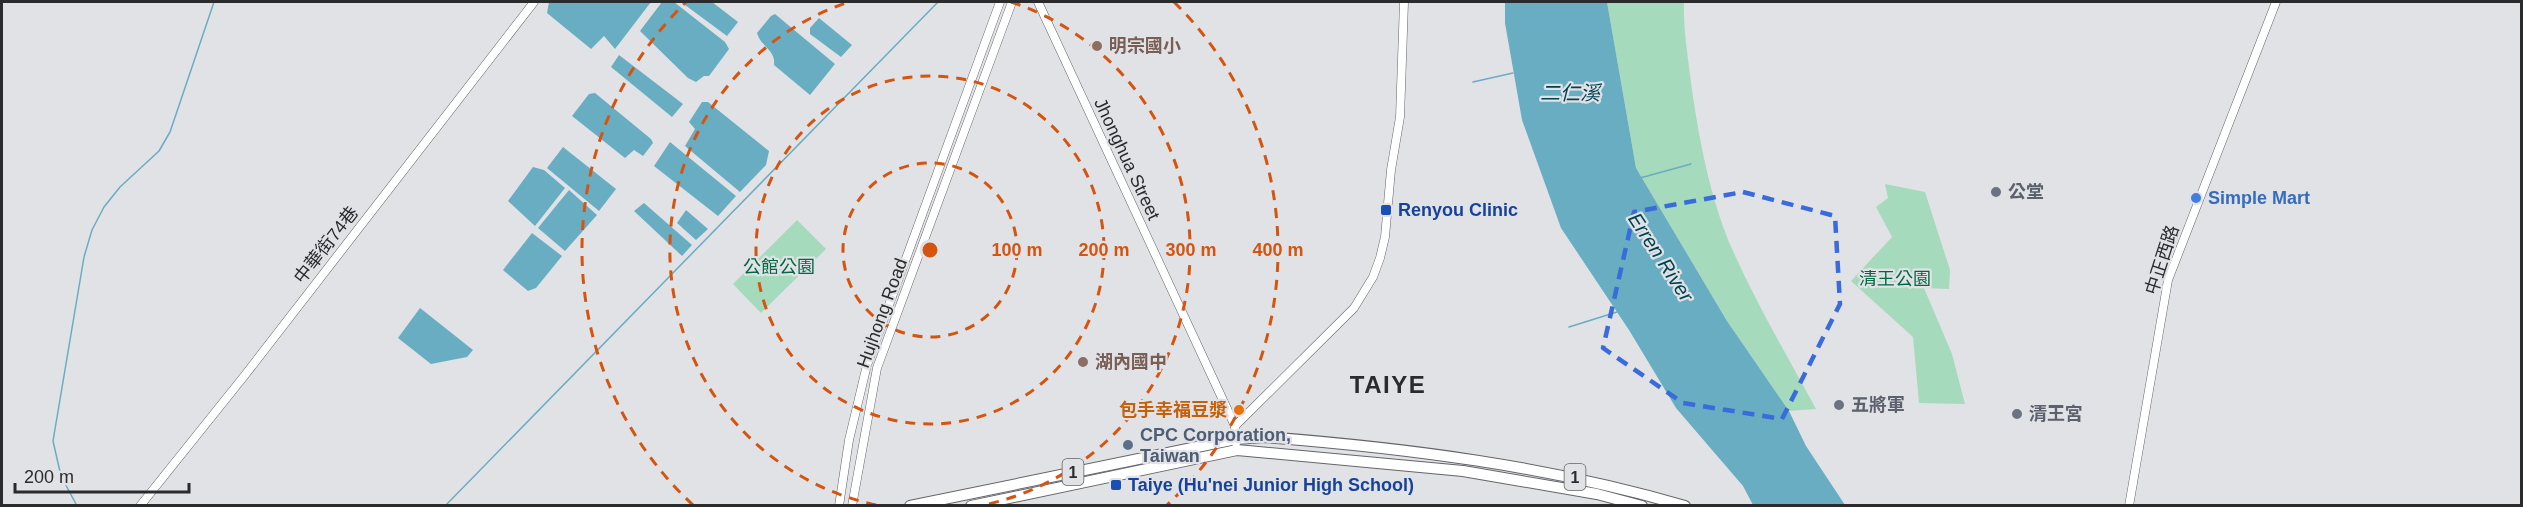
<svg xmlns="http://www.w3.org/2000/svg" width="2523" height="507" font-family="Helvetica,'Noto Sans TC',sans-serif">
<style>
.green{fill:#a6dabc}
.water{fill:#69adc2}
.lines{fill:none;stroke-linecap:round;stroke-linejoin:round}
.stream{stroke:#69adc2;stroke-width:1.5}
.tertiary-casing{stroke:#646568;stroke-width:9}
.primary-casing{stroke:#646568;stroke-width:12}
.tertiary{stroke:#fff;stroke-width:8}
.primary{stroke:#fff;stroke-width:10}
.marked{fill:none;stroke:#396bda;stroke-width:4.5;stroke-dasharray:12 8;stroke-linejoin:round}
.ring{fill:none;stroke:#d5540f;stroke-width:3;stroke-dasharray:10 8}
.education-dot{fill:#8d6e63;stroke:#e1e2e6;stroke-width:2}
.worship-dot{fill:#6b7280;stroke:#e1e2e6;stroke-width:2}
.shop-dot{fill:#3f7fe0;stroke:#e1e2e6;stroke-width:2}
.transit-dot{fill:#1a4fb4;stroke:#e1e2e6;stroke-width:2}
.food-dot{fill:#e8710a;stroke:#e1e2e6;stroke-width:2}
.service-dot{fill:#5c6f8a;stroke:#e1e2e6;stroke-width:2}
.labels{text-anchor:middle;stroke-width:4.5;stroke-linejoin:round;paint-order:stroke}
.shield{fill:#e1e2e6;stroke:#626264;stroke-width:1.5}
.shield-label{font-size:16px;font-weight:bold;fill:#2b2b2d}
.education-label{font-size:18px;font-weight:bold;fill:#785e54;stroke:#e1e2e6;text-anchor:start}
.street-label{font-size:18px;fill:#2b2b2d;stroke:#e1e2e6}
.worship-label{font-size:18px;font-weight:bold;fill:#5b616d;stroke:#e1e2e6;text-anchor:start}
.shop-label{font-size:18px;font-weight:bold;fill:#366cbe;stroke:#e1e2e6;text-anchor:start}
.transit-label{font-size:18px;font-weight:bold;fill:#164399;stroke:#e1e2e6;text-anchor:start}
.park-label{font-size:18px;fill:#006942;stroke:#e1e2e6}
.food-label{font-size:18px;font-weight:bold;fill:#c56008;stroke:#e1e2e6;text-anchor:end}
.service-label{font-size:18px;font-weight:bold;fill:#4e5e75;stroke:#e1e2e6;text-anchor:start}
.water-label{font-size:20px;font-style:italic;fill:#014251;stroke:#e1e2e6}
.district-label{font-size:24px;font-weight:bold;letter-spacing:1.5px;fill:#2b2b2d;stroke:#e1e2e6}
.centre{fill:#d5540f;stroke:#e1e2e6;stroke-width:3}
.ring-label{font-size:18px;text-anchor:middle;font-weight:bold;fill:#d5540f;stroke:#e1e2e6;stroke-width:4.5;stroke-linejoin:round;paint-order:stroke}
</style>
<rect width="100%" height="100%" fill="#e1e2e6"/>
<g class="green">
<path d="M1607,2H1684C1683,29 1688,56 1691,83C1699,139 1710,199 1733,251C1757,305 1788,357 1816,409L1789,411L1727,321L1636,168Z"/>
<path d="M1885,184L1925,192L1950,270L1949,289L1924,288L1952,354L1965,404L1919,403L1913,337L1851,281L1892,237L1876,207L1888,198Z"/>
<path d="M797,220L826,249L761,313L733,284Z"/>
</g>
<g class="water">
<path d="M549,2H651L615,49L604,36L591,49L547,13Z"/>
<path d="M662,2H674L725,42L729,49L709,76H704L696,82L688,78L640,31Z"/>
<path d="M681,2H712L738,22L727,36Z"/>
<path d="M1505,2H1607L1636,168L1727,321L1789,411L1806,446L1845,505H1753L1743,486L1676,408L1629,330L1561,228L1522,120L1505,23Z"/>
<path d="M775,14L835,64L810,95L774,65C776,50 761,47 757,33L771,16Z"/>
<path d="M819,18L852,45L841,57L810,34V28Z"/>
<path d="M619,55L683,104L672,117L611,67Z"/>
<path d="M595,93L651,139L653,143L643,156L634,150L625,158L572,116L589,94Z"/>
<path d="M702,102H708L769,151L766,165L740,192L685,146L695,129L689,122Z"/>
<path d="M670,142L736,196L718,216L654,166Z"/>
<path d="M563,147L616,189L599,211L547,168Z"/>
<path d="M533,167L544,170L565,188L535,226L508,201Z"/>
<path d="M569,190L597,215L565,251L538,228Z"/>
<path d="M644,203L692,245L682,256L634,211Z"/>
<path d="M686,210L708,229L696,240L677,223Z"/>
<path d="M532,233L562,256L536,288L528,291L503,270Z"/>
<path d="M420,308L473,350L467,357L431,364L398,338Z"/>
</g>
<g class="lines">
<g class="stream">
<path d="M1473,82L1513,73"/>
<path d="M1640,178L1691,164"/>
<path d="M1569,327L1617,312"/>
<path d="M77,506L61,476L53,441L84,257L92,230L104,207L120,187L159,151L170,132L214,2"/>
<path d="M445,506L938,2"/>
</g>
<defs>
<g id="tertiary">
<path d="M1038,2L1235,426"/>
<path d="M1236,443L1235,426L1354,308L1373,277L1380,258L1385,237L1391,170L1400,117L1404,2"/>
<path d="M140,506L245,375L534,2"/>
<path d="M839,506L849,440L867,365L1000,2"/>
<path d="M852,506L877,368L1012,2"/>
<path d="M2129,506L2168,280L2276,2"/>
</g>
<g id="primary">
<path d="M910,506L1236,439L1265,437C1407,448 1548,466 1685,506"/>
<path d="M971,506L1237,450L1463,471L1597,494L1642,506"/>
</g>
</defs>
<use href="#tertiary" class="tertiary-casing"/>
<use href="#primary" class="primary-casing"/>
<use href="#tertiary" class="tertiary"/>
<use href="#primary" class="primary"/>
</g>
<path class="marked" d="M1743,192L1835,216L1840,304L1782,419L1683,403L1603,348L1634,212Z"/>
<g class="ring">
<circle cx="930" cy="250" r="87"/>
<circle cx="930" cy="250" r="174"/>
<path d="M876 505A261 261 0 0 1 849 2M1011 2A261 261 0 0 1 984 505"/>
<path d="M693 505A348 348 0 0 1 686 2M1174 2A348 348 0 0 1 1167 505"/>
</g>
<g class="education-dot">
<circle cx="1097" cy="46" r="6"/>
<circle cx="1083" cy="362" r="6"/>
</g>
<g class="worship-dot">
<circle cx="1996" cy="192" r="6"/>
<circle cx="1839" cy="405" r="6"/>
<circle cx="2017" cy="414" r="6"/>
</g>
<circle class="shop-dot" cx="2196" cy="198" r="6"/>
<g class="transit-dot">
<rect x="1380" y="204" width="12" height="12" rx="3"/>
<rect x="1110" y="479" width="12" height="12" rx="3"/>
</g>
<circle class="food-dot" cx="1239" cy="410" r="6"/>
<circle class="service-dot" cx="1128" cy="445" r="6"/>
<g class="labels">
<g class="shield">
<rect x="1062.5" y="459" width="21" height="26" rx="4.5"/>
<rect x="1564.5" y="464" width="21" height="26" rx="4.5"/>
</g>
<g class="shield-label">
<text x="1073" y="478">1</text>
<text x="1575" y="483">1</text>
</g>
<g class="education-label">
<text x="1109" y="52">明宗國小</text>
<text x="1095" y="368">湖內國中</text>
</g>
<g class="street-label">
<text transform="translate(1127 159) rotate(65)" y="6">Jhonghua Street</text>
<text transform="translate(326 245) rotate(-52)" y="6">中華街74巷</text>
<text transform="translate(2162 260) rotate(-72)" y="6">中正西路</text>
<text transform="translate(882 313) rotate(-70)" y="6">Hujhong Road</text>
</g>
<g class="worship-label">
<text x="2008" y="198">公堂</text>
<text x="1851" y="411">五將軍</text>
<text x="2029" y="420">清王宮</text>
</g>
<g class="shop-label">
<text x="2208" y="204">Simple Mart</text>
</g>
<g class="transit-label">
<text x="1398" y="216">Renyou Clinic</text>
<text x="1128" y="491">Taiye (Hu'nei Junior High School)</text>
</g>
<g class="park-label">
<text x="779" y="273">公館公園</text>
<text x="1895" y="285">清王公園</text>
</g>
<g class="food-label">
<text x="1227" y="416">包手幸福豆漿</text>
</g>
<g class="service-label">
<text x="1140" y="441">CPC Corporation,<tspan x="1140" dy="21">Taiwan</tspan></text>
</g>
<g class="water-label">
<text x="1570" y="100">二仁溪</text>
<text transform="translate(1661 257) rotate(57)" y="7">Erren River</text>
</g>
<g class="district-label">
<text x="1388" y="393">TAIYE</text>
</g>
</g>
<circle cx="930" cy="250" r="9" class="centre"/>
<g class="ring-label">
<text x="1017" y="256">100 m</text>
<text x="1104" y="256">200 m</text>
<text x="1191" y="256">300 m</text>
<text x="1278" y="256">400 m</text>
</g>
<rect width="2523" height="507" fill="none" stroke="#2b2b2d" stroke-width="6"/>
<path d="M15 483v9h174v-9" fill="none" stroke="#2b2b2d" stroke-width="3"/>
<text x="24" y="483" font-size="18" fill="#2b2b2d" stroke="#e1e2e6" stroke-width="4.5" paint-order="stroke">200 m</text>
</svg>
